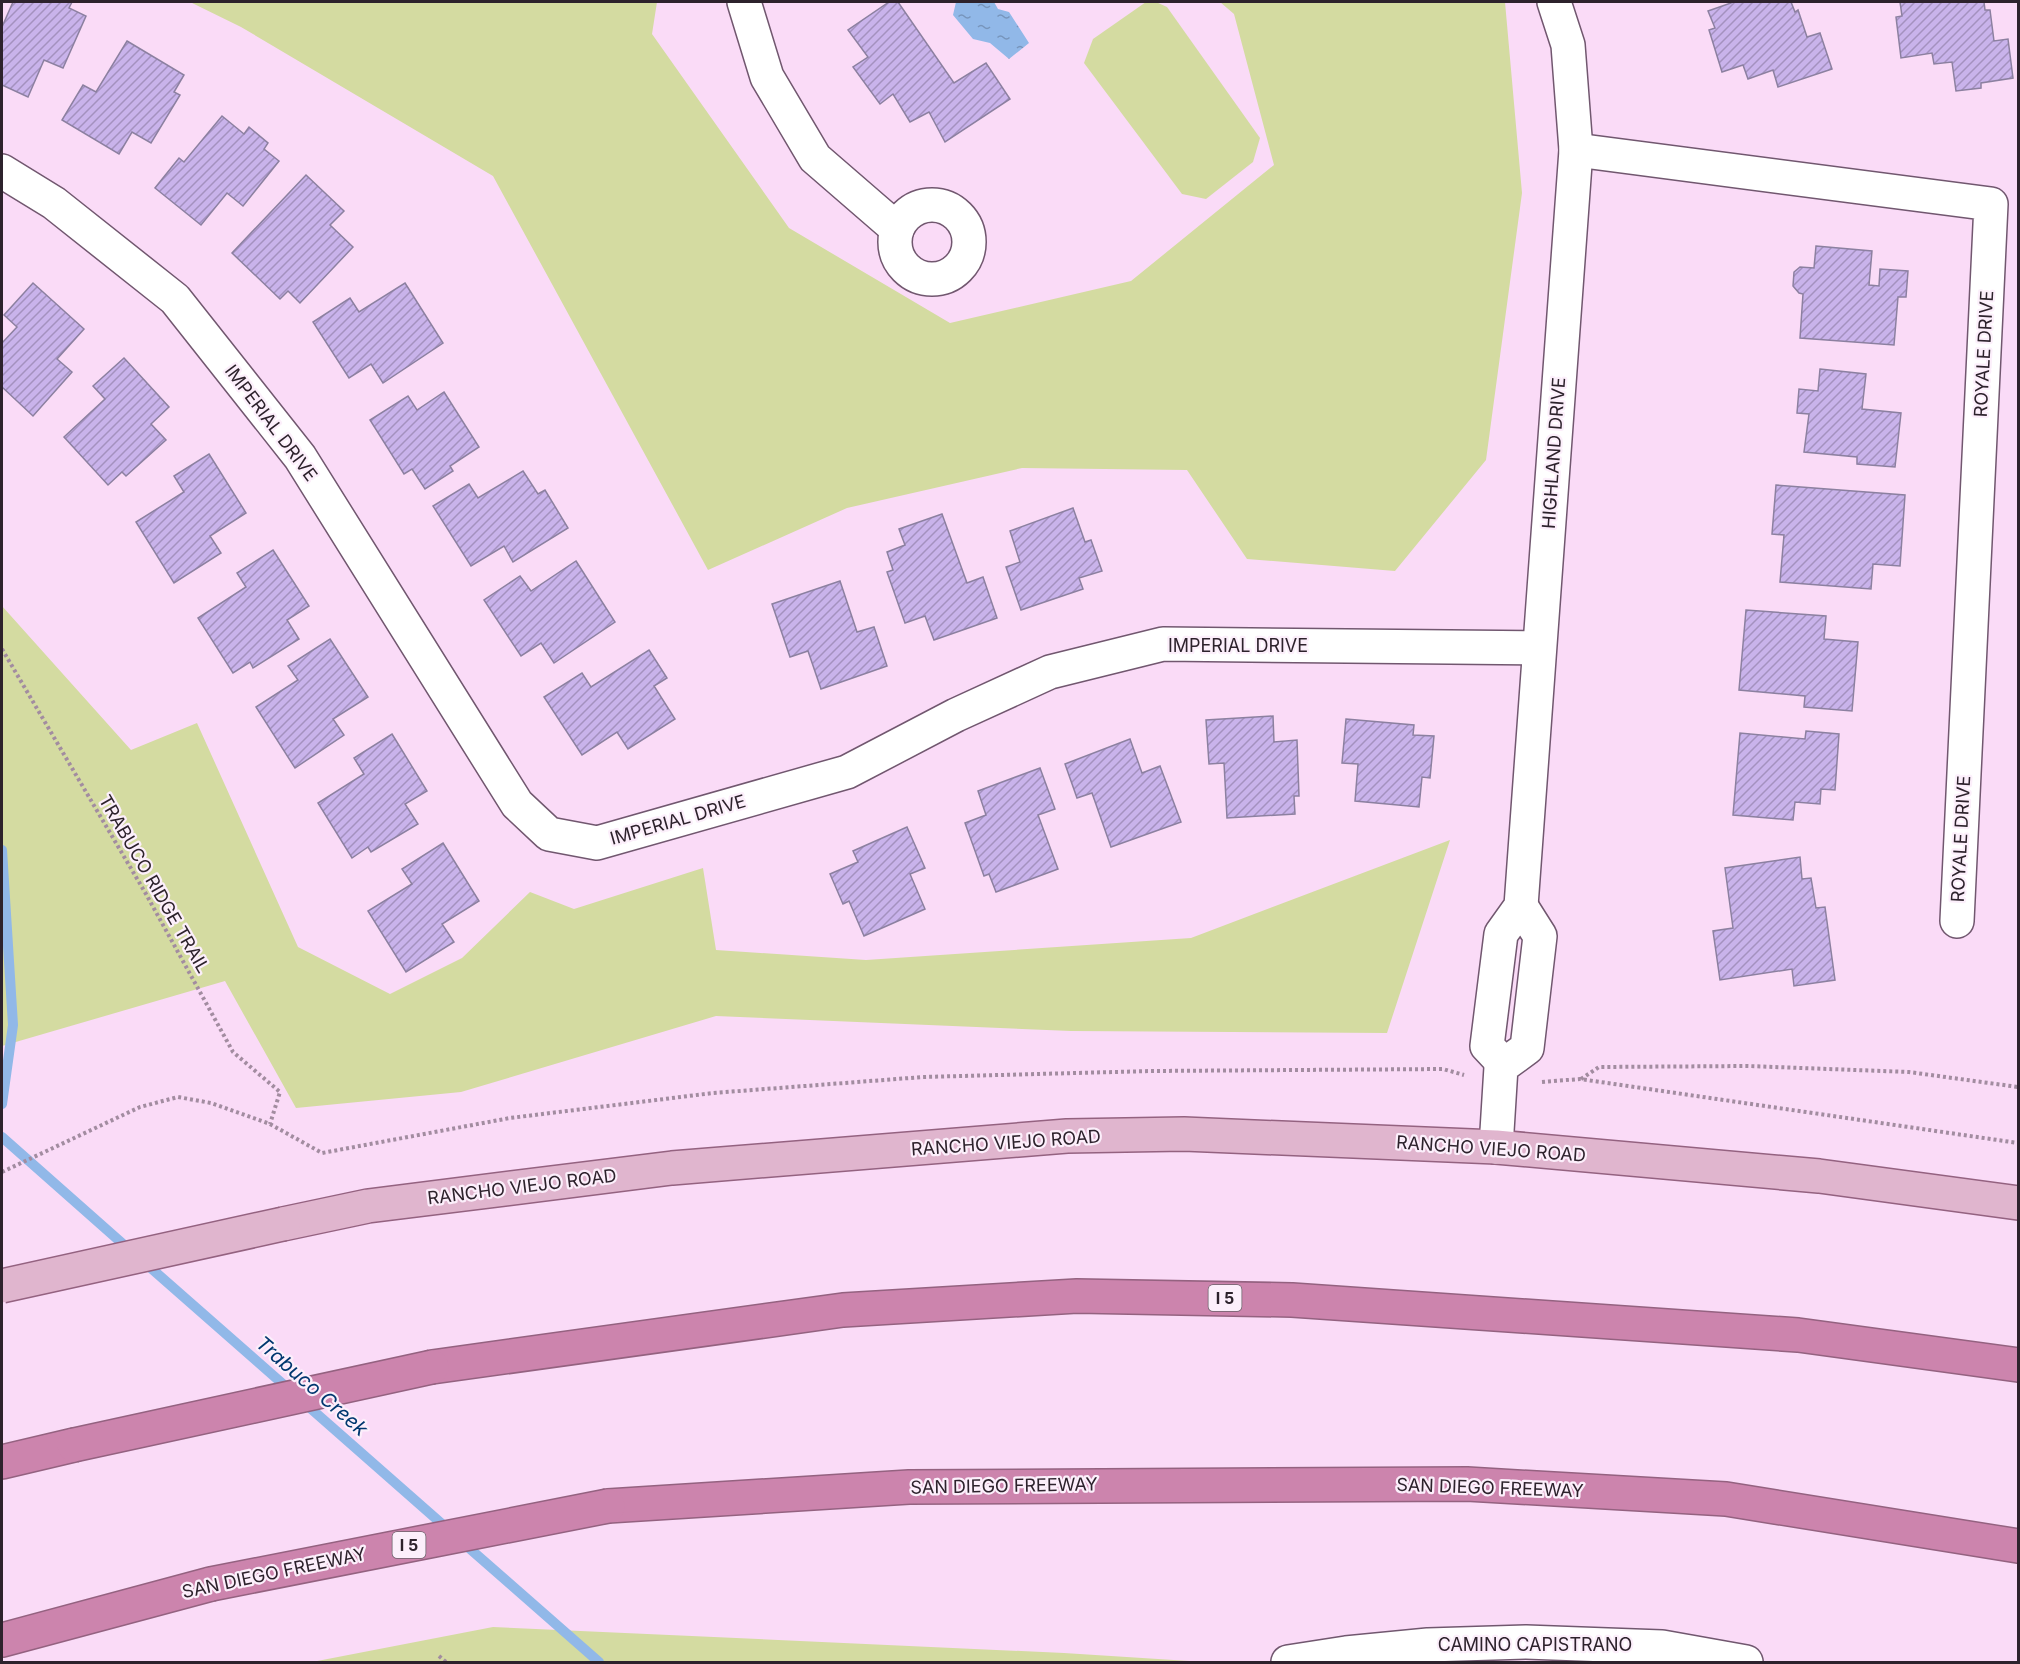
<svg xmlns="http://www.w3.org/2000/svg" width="2020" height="1664" font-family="Inter,sans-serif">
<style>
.grass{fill:#d4dba1}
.water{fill:url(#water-ripples)}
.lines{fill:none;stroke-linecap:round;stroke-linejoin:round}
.stream{stroke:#91b8e8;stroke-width:10}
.building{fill:url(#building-hatch);stroke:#8c80a0;stroke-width:1.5}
.minor-casing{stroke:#71576f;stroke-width:36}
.major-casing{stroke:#946280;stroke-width:36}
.highway-casing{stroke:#946280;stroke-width:36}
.path{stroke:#a28ca0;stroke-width:4;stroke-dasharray:3 3;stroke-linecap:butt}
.minor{stroke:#fff;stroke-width:33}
.major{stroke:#e0b5ce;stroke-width:33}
.highway{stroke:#cc84ad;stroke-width:33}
.major-bridge-casing{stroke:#946280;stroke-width:36;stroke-linecap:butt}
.highway-bridge-casing{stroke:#946280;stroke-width:36;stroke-linecap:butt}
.major-bridge{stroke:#e0b5ce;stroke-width:33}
.highway-bridge{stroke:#cc84ad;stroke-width:33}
.labels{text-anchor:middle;stroke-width:4.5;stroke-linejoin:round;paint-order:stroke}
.shield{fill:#fceffb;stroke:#6b606a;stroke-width:1.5}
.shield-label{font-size:16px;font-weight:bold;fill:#2d222c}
.street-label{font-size:18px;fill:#2d222c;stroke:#fceffb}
.water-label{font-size:20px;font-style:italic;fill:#00376f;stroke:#fceffb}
</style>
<defs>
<pattern id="water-ripples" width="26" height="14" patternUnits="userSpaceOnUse" patternTransform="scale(1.5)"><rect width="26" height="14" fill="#91b8e8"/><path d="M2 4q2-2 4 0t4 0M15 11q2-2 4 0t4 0" fill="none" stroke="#7795bc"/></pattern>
<pattern id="building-hatch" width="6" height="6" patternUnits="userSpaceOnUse" patternTransform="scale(1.5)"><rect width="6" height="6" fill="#c9b3eb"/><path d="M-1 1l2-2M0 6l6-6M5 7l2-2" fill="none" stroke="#a491bf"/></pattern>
</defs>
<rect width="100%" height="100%" fill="#fadbf7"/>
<g class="grass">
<path d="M190,2H657L652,34L789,228L950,323L1131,281L1274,165L1234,14L1220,2H1505L1522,193L1486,460L1395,571L1247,559L1187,470L1022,468L847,508L708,570L493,176L241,27Z"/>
<path d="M1146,2H1156L1167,7L1260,138L1253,162L1206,199L1182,194L1084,63L1093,39Z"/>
<path d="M2,606L131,750L197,723L298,947L390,994L462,958L530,892L574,909L703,868L716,950L866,960L1191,938L1450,840L1387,1033L1071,1031L716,1016L461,1092L296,1108L225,981L2,1046Z"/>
<path d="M493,1627L1064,1653L1205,1662H312Z"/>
</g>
<path class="water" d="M956,2H994L998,9L1009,12L1029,43L1009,59L990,43L973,39L953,15Z"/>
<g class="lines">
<g class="stream">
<path d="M2,850L13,1025L2,1104"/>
<path d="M2,1137L132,1252"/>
<path d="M144,1262L450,1531"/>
<path d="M461,1541L599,1662"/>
</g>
</g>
<g class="building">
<path d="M13,2H72L69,8L86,16L63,68L44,60L28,97L2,85V27Z"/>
<path d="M889,2H898L954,83L986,63L1010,99L945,142L929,112L910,122L893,94L880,104L853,67L868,57L848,30Z"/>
<path d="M1731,2H1791L1795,12L1798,10L1807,37L1820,33L1832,69L1778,87L1773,70L1748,79L1743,65L1722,72L1709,30L1715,28L1708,11L1731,3Z"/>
<path d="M1900,2H1984L1985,10H1990L1994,41L2008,39L2013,78L1981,83V88L1956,91L1952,62L1934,64L1932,53L1901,58L1896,17L1902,16Z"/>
<path d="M127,41L184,75L174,92L180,95L151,143L132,132L119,154L62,120L83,85L96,92Z"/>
<path d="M222,116L244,134L249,127L268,143L264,149L279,161L243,206L227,193L201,225L155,188L179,158L184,162Z"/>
<path d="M306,175L344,211L330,225L353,247L300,303L288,291L280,299L232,253Z"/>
<path d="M1816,246L1872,251L1869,285L1879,286L1880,269L1908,271L1906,297H1898L1894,345L1800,338L1803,294L1799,293L1793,286L1794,272L1800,267L1814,268Z"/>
<path d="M33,283L84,329L57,359L72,372L33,416L2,387V343L17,327L4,315Z"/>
<path d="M405,283L443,343L383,383L371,364L349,378L313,322L350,298L359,312Z"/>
<path d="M124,358L169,407L151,424L166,440L126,476L122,472L108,485L64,437L105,399L93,386Z"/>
<path d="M1820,369L1866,374L1862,409L1901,413L1895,467L1857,464V457L1804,452L1809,414L1797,413L1799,389L1818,391Z"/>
<path d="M444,392L479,447L450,466L453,471L425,489L412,469L404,474L370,420L408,396L417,410Z"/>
<path d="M209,454L246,513L210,536L221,553L174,583L136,522L184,492L174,476Z"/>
<path d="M523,471L538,494L545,490L568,528L513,562L504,546L471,566L433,506L469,484L478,498Z"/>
<path d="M1776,485L1905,495L1900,566L1873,564L1871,589L1780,582L1784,535L1772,534Z"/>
<path d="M1073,508L1085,542L1091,540L1102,571L1079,578L1083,589L1021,610L1006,567L1020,562L1010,531Z"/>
<path d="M942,514L967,583L983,577L997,618L934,640L925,616L905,623L887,572L893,570L887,552L905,545L899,529Z"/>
<path d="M273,550L309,606L287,620L299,639L253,668L250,662L233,673L198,618L246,587L237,573Z"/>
<path d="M576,561L615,622L554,663L541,643L521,656L484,600L520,576L531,591Z"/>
<path d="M840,581L857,632L874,627L887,666L821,689L808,651L790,657L772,604Z"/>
<path d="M1746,610L1826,616L1824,639L1858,642L1852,711L1804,707L1805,696L1739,690Z"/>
<path d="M330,639L368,697L333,719L344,735L295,768L256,707L298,680L288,666Z"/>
<path d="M649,650L667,678L654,686L675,719L628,749L617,732L582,755L544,697L582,673L591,687Z"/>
<path d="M1273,716L1274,742L1297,740L1299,796H1294L1295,814L1227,818L1224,763L1209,764L1206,720Z"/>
<path d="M1346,719L1414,725L1413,735L1434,736L1430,778L1422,777L1419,807L1355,801L1358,764L1342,763Z"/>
<path d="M1806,731L1839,734L1835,790L1821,789L1820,804L1795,802L1793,820L1733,815L1740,733L1805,739Z"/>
<path d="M392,734L427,791L405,804L418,824L371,852L368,847L352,858L318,803L364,774L354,758Z"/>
<path d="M1130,739L1142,773L1160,766L1181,822L1111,847L1092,793L1077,798L1065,764Z"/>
<path d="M1040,768L1055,809L1038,815L1058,869L996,892L989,874L984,876L965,823L986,815L978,791Z"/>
<path d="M907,827L925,868L910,874L925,909L864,936L849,901L843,904L830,874L858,862L853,851Z"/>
<path d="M443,843L479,901L442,924L454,942L406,972L368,911L412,884L402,869Z"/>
<path d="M1800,857L1802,879L1811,878L1816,908L1825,907L1835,980L1794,986L1792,969L1720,980L1713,931L1733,928L1725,868Z"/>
</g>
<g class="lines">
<defs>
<g id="minor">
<path d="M744,2L767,77L815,158L897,229"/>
<path d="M1576,150L1991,204L1957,921"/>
<path d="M2,171L54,203L175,299L300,457L517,804L549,834L597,843L847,772L956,715L1050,672L1163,644L1539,648"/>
<circle cx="932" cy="242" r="37"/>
<path d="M1503,1063L1487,1046L1501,934L1521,906L1576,150L1568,45L1554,2"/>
<path d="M1496,1147L1501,1067L1527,1048L1540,936L1521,906"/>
<path d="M1288,1662L1346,1653L1428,1645L1526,1642L1662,1647L1746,1662"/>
</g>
<path id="major" d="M283,1224L368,1206L672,1168L1067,1136L1184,1134L1496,1147L1819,1176L2018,1203"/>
<g id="highway">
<path d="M432,1367L843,1310L1077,1296L1292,1300L1798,1335L2018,1365"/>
<path d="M2,1462L74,1445"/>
<path d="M608,1506L909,1487L1467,1484L1726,1499L2018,1546"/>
<path d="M2,1640L211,1584"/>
</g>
</defs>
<use href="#minor" class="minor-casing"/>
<use href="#major" class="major-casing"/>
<use href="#highway" class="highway-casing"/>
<g class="path">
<path d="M2,649L146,894L233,1052L280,1092L270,1124"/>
<path d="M1581,1079L1599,1067L1748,1066L1909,1072L2018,1087"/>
<path d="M1542,1082L1580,1079L2018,1143"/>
<path d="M2,1172L140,1107L178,1097L211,1103L270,1124L322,1153L510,1118L713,1093L923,1077L1152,1071L1443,1069L1464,1075"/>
<path d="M439,1656L446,1662"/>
</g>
<use href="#minor" class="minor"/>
<use href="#major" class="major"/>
<use href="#highway" class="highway"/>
<defs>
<path id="major-bridge" d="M2,1286L283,1224"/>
<g id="highway-bridge">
<path d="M74,1445L432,1367"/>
<path d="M211,1584L608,1506"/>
</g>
</defs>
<use href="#major-bridge" class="major-bridge-casing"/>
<use href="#highway-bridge" class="highway-bridge-casing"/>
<use href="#major-bridge" class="major-bridge"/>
<use href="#highway-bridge" class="highway-bridge"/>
</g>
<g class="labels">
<g class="shield">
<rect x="1208.5" y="1285" width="33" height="26" rx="4.5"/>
<rect x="392.5" y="1532" width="33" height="26" rx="4.5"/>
</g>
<g class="shield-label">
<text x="1225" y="1304">I 5</text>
<text x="409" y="1551">I 5</text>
</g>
<g class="street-label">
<text transform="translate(1984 354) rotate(-87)" y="6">ROYALE DRIVE</text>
<text transform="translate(271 423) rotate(53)" y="6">IMPERIAL DRIVE</text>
<text transform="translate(1554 453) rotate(-86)" y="6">HIGHLAND DRIVE</text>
<text x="1238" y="652">IMPERIAL DRIVE</text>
<text transform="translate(678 820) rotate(-16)" y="6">IMPERIAL DRIVE</text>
<text transform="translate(1961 839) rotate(-87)" y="6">ROYALE DRIVE</text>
<text transform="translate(154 884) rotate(60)" y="6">TRABUCO RIDGE TRAIL</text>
<text transform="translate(1006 1143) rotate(-4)" y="6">RANCHO VIEJO ROAD</text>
<text transform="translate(1491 1149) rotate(4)" y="6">RANCHO VIEJO ROAD</text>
<text transform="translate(522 1187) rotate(-7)" y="6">RANCHO VIEJO ROAD</text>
<text transform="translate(1004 1486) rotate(-1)" y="6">SAN DIEGO FREEWAY</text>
<text transform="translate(1490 1488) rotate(2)" y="6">SAN DIEGO FREEWAY</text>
<text transform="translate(274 1573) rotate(-12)" y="6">SAN DIEGO FREEWAY</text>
<text x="1535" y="1651">CAMINO CAPISTRANO</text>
</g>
<g class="water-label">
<text transform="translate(312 1386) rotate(41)" y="7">Trabuco Creek</text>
</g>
</g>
<rect width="2020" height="1664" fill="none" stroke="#2d222c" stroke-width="6"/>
</svg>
